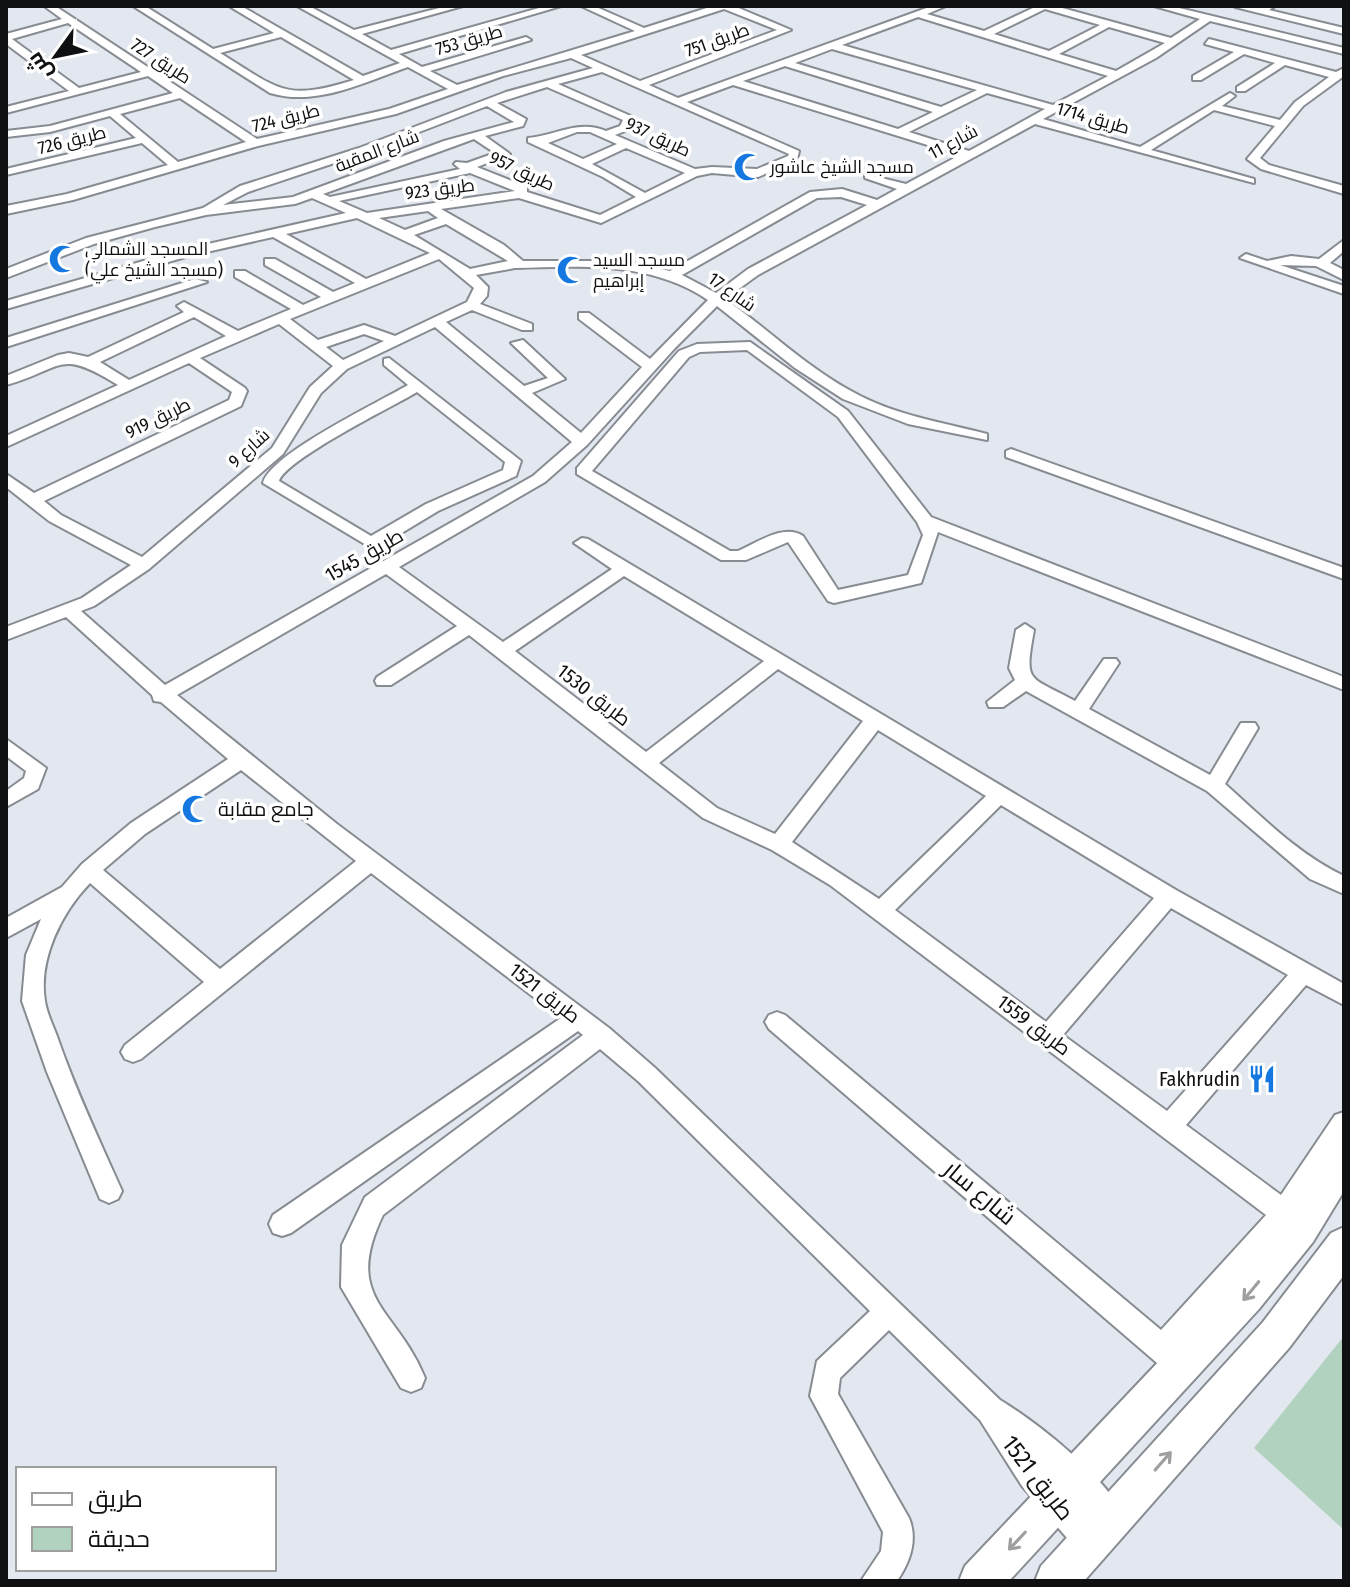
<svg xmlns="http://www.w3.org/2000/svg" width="1350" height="1587" font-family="'Fira Sans Condensed',Cairo,sans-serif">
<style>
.green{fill:#b2d2c0}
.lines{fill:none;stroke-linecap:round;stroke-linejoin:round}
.street-casing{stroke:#878b92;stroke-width:4}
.secondary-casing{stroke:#878b92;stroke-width:4}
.street{fill:#fff;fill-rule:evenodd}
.secondary{fill:#fff;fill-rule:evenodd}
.oneway{stroke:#9f9fa0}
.labels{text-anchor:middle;stroke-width:7;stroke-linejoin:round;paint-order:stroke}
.far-street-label{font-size:18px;fill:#0e1012;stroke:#fff}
.far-poi-label{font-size:18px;fill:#0e1012;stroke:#fff;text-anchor:start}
.street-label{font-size:20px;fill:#0e1012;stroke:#fff}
.poi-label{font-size:20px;fill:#0e1012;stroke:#fff;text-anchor:start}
.near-street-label{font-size:24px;fill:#0e1012;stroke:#fff}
</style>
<rect width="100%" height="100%" fill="#e3e8f0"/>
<path class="green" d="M1344,1336V1530L1254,1448Z"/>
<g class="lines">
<defs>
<g id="street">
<path d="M44,6H55L257,139L389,109L448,89L408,67C364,82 317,107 270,93L133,6H145L213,49L274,33L229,6H241L363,76L400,63L297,6H309L354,30L447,6H463L362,34L391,50L546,6H561L399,54L422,67L526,37L531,40L430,71L457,85L635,31L581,6H594L644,28L713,6H734L791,30L649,85L678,98L932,6H946L927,14L984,31L1037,6H1055L1171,38L1200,19L1154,6H1171L1344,48V54L1210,21L1156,58L1043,119L1140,147L1230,93L1235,96L1222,106L1280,120L1295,102L1329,77L1285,65L1245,91H1237V87L1275,63L1244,54L1201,80H1193V76L1234,52L1205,44L1209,39L1336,72L1344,68V76L1303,106L1260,158L1269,165L1344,186V194L1261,169L1247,159L1275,126L1214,110L1151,150L1254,179V183L1035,124L758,275L725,299C768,329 805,366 851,391C893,415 941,422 987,434V440L908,424L843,399L795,368L717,306L675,348L587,445L545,482L399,567L503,642L612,569L574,543L582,538L588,539L1176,890L1344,984V1005L1306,985L1186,1125L1281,1195L1335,1115L1344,1112V1144L1293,1222L1182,1348L1191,1355L1195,1365L1191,1375L1181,1379L1171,1375L769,1029L765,1022L769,1015L777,1012L785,1015L1161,1330L1266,1215L830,885L772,850L703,818L469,635L391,685H377L375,681L377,677L457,626L386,574L177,695L337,824L609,1028L654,1067L1000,1400C1038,1423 1109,1479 1126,1520L1122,1531L1111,1535L1101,1531L1106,1542L1102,1553L1091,1557L1080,1553L1022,1486L980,1420L889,1330L840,1378L838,1394L909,1518C918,1540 910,1562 897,1581H861L881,1551L883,1532L810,1396L817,1361L870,1311L638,1081L600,1049L383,1215C342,1300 396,1307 425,1378L421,1388L411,1392L401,1388L341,1287L342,1245L365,1197L583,1035L578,1031L291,1233L282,1236L273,1233L269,1224L273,1215L561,1018L371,873L141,1059L133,1062L125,1059L121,1052L125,1045L204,982L90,883C62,912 38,959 45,1001C47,1015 55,1029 59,1042C77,1093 100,1142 122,1191L118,1199L109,1203L100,1199L47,1072L22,1001L26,955L41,919L6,938V918L62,887L82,864L131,823L228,759L161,702L154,701L152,695L66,617L6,640V627L82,598L131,565L49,521L6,487V474L34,493L229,400L232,392L189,363L6,447V436L118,385C57,347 64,369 6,385V376L58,355L69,353L88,357L184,312L177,306L184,302L238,331L291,309L235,277V271H245L303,305L321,297L265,265V259H275L333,292L355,283L273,237L189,256L6,309V301L181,250L346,213L312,198L295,204L206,215L155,227L94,244L6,278V269L86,238L203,208L240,186L359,148L506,92L593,68L571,58L503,76L396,114L258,146L73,200L6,214V206L67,194L168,165L142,143L6,175V169L136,138L110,116L50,132L6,137V131L50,126L173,93L148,76L6,113V107L69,91L6,44V34L62,19ZM724,9L777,30L640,81L581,55ZM1045,9L1100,25L1049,51L994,34ZM918,17L1108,76L1053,105L842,45ZM68,23L141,72L79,88L12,39ZM1109,27L1165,43L1116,71L1059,54ZM281,37L354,80C283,102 279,89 220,53ZM832,49L977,90L941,107L795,63ZM785,66L933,112L898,129L743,81ZM602,72L789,154L788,156L757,169L712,167L695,169L615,135L628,130L633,117L558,84ZM733,85L960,155L906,184L865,174V178L897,189L877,200L842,189L810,192L670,271L621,261H523L504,245L441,209L519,198L601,223L697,176L712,173L758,177L797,160L799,151L687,102ZM547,87L623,120L620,126L606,131C578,119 555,136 528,138V142L603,177L636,197L600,215L527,192V187L477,167L510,154L485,136L523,126L526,119L497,103ZM987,93L1045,109L969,151L909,132ZM180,98L246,142L178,162L120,114ZM487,106L514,122L444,141L293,197L223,205L248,192L367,152ZM577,132H590L617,144L583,159L548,143ZM474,139L495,153L467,163L456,162L454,164L460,169L330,197L323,194ZM626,148L685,173L645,193L592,164ZM470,173L515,191L367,213L339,201ZM841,197L867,205L748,269L716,293L682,275L817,198ZM428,211L438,218L405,230L379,218ZM357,218L430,253L366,279L286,234ZM446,224L508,261L470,269L414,235ZM439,259L474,288L467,302L395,336L364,325L318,340L290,319ZM515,268C581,266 651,261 708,300L650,359L589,313H579V319L642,367L581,433L532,393L565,379L523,340L511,343L548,378L524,386L446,322L472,310L522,330H532V324L480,304L487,296L488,287L476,275ZM194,317L226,336L129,380L100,362ZM279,324L333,366L310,387L272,448L142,557L61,515L44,501L241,406L247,391L245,388L200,358ZM435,327L572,442L533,476L165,685L81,611L94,606L149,569L283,454L321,393L347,369ZM364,334L384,341L343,360L326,347ZM624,576L764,661L646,752L515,651ZM778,669L863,721L775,834L717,808L659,763ZM878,730L986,796L879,899L792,842ZM241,770L356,861L220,969L103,870L145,834ZM1001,805L1154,898L1046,1022L895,910ZM1171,908L1288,975L1167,1111L1063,1035Z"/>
<path d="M1249,6H1275L1269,10L1344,28V34L1235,7Z"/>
<path d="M1344,240V251L1330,263L1344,270V280L1316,266L1280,265L1344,286V294L1240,258L1246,254L1267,261L1291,256L1319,259Z"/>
<path d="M195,279L207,282L6,347V338Z"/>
<path d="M750,342L848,411L931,517L1344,677V690L938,532L921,583L834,603L828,601L788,542L746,560H721L577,474V468L679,351L697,344ZM747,350L838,417L917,522L923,535L908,575L838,590L803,536C784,523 757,543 738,551H730L592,471L689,357L700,352Z"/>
<path d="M389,358L521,461L516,476L438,511L390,540L368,546L263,483C270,454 379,402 408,385L384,365V359ZM417,392L505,462L503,470L426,504L371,536L279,481C286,459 392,407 417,392Z"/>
<path d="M1011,449L1344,568V579L1006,457V451Z"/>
<path d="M1025,624L1034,630C1024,685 1028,675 1075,701L1104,659H1116L1119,663L1089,709L1210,775L1241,723H1255L1258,728L1225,784C1262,817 1299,855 1344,876V894L1310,879L1207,791L1026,691L1003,707H989L987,702L1015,680L1009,668L1016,630Z"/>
<path d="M6,739L46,768L38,789L6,807V791L24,778L26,771L6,756Z"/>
</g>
<g id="secondary">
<path d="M1344,1143V1191L1313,1242L1259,1309L1009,1581H959L965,1566L1233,1283L1287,1218L1332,1148Z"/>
<path d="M1344,1227V1275L1289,1348L1084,1581H1035L1041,1566L1263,1322L1331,1233Z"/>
</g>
</defs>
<use href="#street" class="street-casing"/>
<use href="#secondary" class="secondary-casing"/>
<use href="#street" class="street"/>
<use href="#secondary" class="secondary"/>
</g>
<defs><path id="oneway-shaft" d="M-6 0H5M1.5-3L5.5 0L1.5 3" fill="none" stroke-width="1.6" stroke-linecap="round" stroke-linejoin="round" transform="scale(2)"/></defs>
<g class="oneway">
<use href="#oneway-shaft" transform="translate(1251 1291) rotate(130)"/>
<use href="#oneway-shaft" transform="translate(1163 1461) rotate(-49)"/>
<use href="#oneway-shaft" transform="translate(1017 1541) rotate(133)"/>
</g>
<defs>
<symbol id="mosque-bare" viewBox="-9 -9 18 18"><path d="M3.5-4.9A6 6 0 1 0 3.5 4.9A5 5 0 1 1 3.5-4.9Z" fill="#1478e0" stroke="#fff" stroke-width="2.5" paint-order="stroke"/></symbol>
<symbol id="restaurant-bare" viewBox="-9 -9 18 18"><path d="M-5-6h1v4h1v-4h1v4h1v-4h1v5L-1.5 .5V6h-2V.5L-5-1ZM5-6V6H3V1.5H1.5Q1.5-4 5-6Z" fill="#1478e0" stroke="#fff" stroke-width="2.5" paint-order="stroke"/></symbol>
</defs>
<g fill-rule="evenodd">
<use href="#mosque-bare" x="728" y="147" width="40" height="40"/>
<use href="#mosque-bare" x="43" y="239" width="40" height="40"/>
<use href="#mosque-bare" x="551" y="250" width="40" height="40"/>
<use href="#mosque-bare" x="176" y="789" width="40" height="40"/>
<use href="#restaurant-bare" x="1242" y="1059" width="40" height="40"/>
</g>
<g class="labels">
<g class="far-street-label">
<text transform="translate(469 40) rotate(-16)" y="6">طريق 753</text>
<text transform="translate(717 40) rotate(-20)" y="6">طريق 751</text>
<text transform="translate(161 61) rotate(33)" y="6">طريق 727</text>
<text transform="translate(286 118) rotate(-14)" y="6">طريق 724</text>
<text transform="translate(1093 118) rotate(16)" y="6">طريق 1714</text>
<text transform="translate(658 137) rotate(25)" y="6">طريق 937</text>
<text transform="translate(72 140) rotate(-14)" y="6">طريق 726</text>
<text transform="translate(953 142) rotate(-28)" y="6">شارع 11</text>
<text transform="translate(377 151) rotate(-21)" y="6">شارع المقبة</text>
<text transform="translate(522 171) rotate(25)" y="6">طريق 957</text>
<text transform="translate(440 189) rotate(-7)" y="6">طريق 923</text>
<text transform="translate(732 292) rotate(35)" y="6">شارع 17</text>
<text transform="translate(158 418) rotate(-26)" y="6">طريق 919</text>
<text transform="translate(249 448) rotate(-42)" y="6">شارع 9</text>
</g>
<g class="far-poi-label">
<text x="770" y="173">مسجد الشيخ عاشور</text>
<text x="85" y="255">المسجد الشمالي<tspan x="85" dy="21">(مسجد الشيخ علي)</tspan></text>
<text x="593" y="266">مسجد السيد<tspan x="593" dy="21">إبراهيم</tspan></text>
</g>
<g class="street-label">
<text transform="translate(364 555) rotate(-30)" y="7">طريق 1545</text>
<text transform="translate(594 695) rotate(38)" y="7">طريق 1530</text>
<text transform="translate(545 993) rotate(38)" y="7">طريق 1521</text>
<text transform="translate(1034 1025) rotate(37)" y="7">طريق 1559</text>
</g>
<g class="poi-label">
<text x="218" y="816">جامع مقابة</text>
<text x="1240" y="1086" text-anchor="end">Fakhrudin</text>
</g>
<g class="near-street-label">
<text transform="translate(980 1193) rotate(40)" y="8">شارع سار</text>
<text transform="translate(1038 1478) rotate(52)" y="8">طريق 1521</text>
</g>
</g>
<rect width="1350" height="1587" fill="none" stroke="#0e1012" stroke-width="16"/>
<rect x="16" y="1467" width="260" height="104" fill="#ffffff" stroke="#9f9fa0" stroke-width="2"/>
<rect x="32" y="1493" width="40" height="12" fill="#ffffff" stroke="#9f9fa0" stroke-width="2"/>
<text x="88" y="1507" font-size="24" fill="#0e1012">طريق</text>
<rect x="32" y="1527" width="40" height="24" fill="#b2d2c0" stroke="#9f9fa0" stroke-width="2"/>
<text x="88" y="1547" font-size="24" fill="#0e1012">حديقة</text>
<g transform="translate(56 56) rotate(237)" stroke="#ffffff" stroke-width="6" paint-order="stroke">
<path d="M0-6L14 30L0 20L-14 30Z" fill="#0e1012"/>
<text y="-12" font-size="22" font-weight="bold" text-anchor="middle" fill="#0e1012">ش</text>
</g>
</svg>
